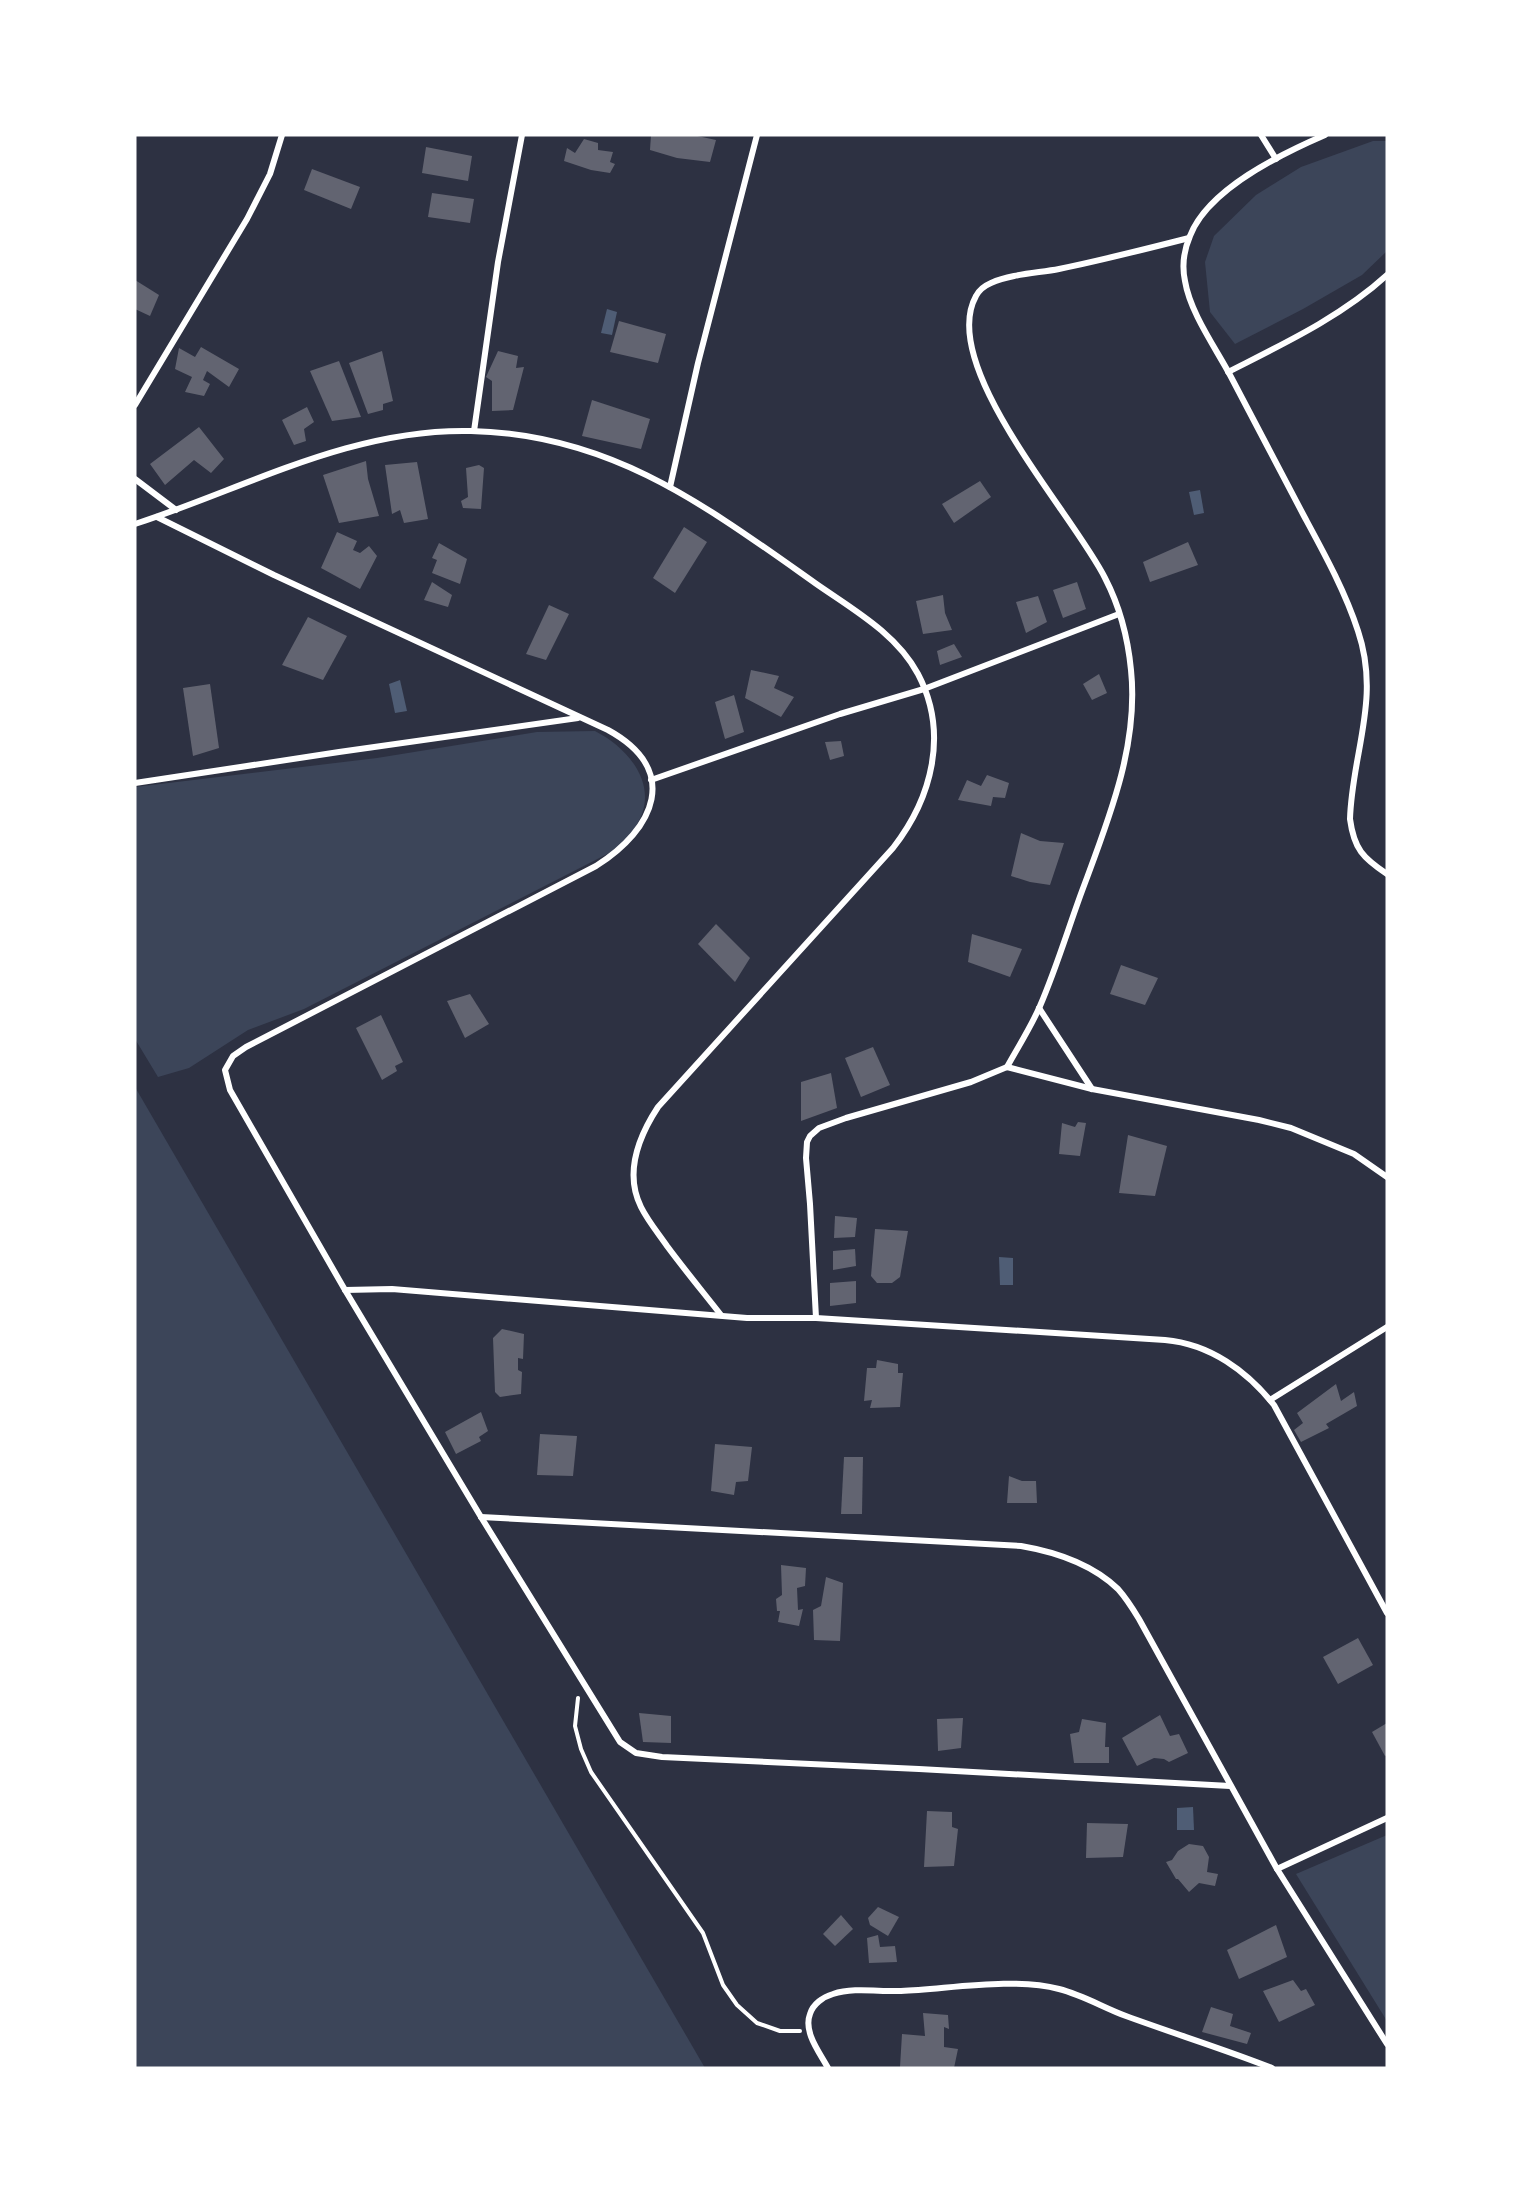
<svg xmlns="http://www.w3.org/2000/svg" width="1522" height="2203" font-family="'PT Sans',sans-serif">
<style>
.green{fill:#3c4559}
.water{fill:#4f5d75}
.building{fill:#626471}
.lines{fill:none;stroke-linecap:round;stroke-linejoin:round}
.path{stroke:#fff;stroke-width:4}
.minor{stroke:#fff;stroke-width:6}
</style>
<rect width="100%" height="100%" fill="#2d3142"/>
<g class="green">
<path d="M1373,141H1387V251L1362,275L1303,309L1235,344L1210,312L1205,262L1214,236L1256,195L1301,167Z"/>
<path d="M595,731C632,750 662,790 634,829C629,837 621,843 615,850L304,1009L248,1030L189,1068L158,1077L135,1039V787L377,758L537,732Z"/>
<path d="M135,1087L705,2068H135Z"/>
<path d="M1387,1835V2021L1296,1874Z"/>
</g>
<g class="water">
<path d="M607,309L617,312L612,335L601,333Z"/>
<path d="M1200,490L1204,513L1194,515L1189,492Z"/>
<path d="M400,680L407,711L395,713L389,684Z"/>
<path d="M999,1257L1013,1258V1285H1000Z"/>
<path d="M1193,1807L1194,1830H1177V1808Z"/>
</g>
<g class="building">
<path d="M651,135H693L716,140L710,162L677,158L650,150Z"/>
<path d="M584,139L598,143V150L613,152L610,162L615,164L610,173L591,170L564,161L567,148L575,153Z"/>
<path d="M426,147L472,156L468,181L422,173Z"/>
<path d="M312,169L360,187L351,209L304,190Z"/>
<path d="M432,193L474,199L470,223L428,217Z"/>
<path d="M135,280L159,295L150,316L135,309Z"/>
<path d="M619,321L666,334L658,363L610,352Z"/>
<path d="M201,347L239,369L229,387L207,371L203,380L210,384L204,396L185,392L192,377L175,369L179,348L195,357Z"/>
<path d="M382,351L393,401L383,404V410L368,414L349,363Z"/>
<path d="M498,351L518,356L516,368L524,367L513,410L492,411V381L486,377Z"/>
<path d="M339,361L361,417L332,421L310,371Z"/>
<path d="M592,400L650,419L641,449L582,436Z"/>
<path d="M307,407L314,422L304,429L306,441L294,445L282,420Z"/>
<path d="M199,427L224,459L211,473L194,460L165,485L150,464Z"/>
<path d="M366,461L368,479L379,516L339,523L323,475Z"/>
<path d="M417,462L428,519L404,523L400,510L392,514L385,465Z"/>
<path d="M479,465L484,468L481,509L463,508L461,501L468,497L466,468Z"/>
<path d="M980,481L991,497L954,523L942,504Z"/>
<path d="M684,527L707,542L675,593L653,578Z"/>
<path d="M337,532L357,541L353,550L360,553L369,546L377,556L360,589L321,568Z"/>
<path d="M1188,542L1198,565L1150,582L1143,562Z"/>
<path d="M439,543L467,559L460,584L432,573L437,560L432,558Z"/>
<path d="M432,582L452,595L448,607L424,600Z"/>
<path d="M1077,582L1086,609L1063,618L1053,590Z"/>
<path d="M943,595L945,613L952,630L923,634L916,601Z"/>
<path d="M1038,596L1047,622L1026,633L1016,602Z"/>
<path d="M549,605L569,614L546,660L526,654Z"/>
<path d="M308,617L347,636L323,680L282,665Z"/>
<path d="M954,644L962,657L940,665L937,651Z"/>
<path d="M751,670L779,676L774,688L794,697L781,717L745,698Z"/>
<path d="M1099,674L1107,693L1092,700L1083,684Z"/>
<path d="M210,684L219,748L193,756L183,688Z"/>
<path d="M734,695L744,732L725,739L715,702Z"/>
<path d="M841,741L844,756L830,760L825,742Z"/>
<path d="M987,775L1009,783L1005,798L993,797L991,806L958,800L967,780L981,786Z"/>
<path d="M1021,833L1040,841L1064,843L1050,885L1030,882L1011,876Z"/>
<path d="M716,924L750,958L735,982L698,944Z"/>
<path d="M972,934L1022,949L1010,977L968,962Z"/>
<path d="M1121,965L1158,978L1145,1005L1110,994Z"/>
<path d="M470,994L489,1024L465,1038L447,1001Z"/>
<path d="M381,1015L403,1062L395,1066L397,1071L382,1080L356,1028Z"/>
<path d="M873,1047L890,1085L861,1097L845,1058Z"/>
<path d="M831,1073L837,1108L801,1121V1082Z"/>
<path d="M1078,1122L1086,1123L1080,1156L1059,1154L1062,1123L1075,1127Z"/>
<path d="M1128,1135L1167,1146L1155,1196L1119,1193Z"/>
<path d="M835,1216L857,1218L855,1237L834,1238Z"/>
<path d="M875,1229L908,1231L900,1277L892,1283H877L871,1276Z"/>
<path d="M855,1249L856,1266L833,1270V1251Z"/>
<path d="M856,1281V1303L830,1306V1283Z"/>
<path d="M502,1329L524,1334L523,1359L518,1358V1370L522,1372L521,1394L500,1397L495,1392L493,1338Z"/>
<path d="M877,1360L898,1364V1373H903L900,1407L870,1408L872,1400L864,1401L867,1368H876Z"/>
<path d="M1336,1384L1341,1401L1354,1392L1357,1406L1326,1424L1329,1428L1301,1442L1294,1430L1303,1423L1297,1413Z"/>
<path d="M481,1412L488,1431L479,1437L481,1441L456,1454L445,1432Z"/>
<path d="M540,1434L577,1436L573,1476L537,1475Z"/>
<path d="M715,1444L752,1447L748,1481L736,1482L734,1495L711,1491Z"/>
<path d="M844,1457H863L862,1514H841Z"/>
<path d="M1009,1476L1022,1481H1036L1037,1503H1007Z"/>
<path d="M781,1565L806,1568L805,1586L797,1588L798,1610L803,1609L799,1626L778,1622L780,1611H777L776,1599L782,1595Z"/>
<path d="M826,1577L843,1583L840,1641L814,1640L813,1610L821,1606Z"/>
<path d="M1358,1638L1373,1665L1338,1684L1323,1657Z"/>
<path d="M639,1713L671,1716V1743L643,1742Z"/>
<path d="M1160,1715L1170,1736L1179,1734L1188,1753L1169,1762L1164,1759L1154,1758L1137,1766L1122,1738Z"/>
<path d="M963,1718L961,1748L938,1751L937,1719Z"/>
<path d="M1082,1719L1106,1723L1105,1747H1109V1763H1074L1070,1734L1079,1732Z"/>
<path d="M1387,1723V1755L1385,1756L1372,1732Z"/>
<path d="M927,1811L952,1812V1827L958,1829L954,1866L924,1867Z"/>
<path d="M1087,1823L1128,1824L1123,1857L1086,1858Z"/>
<path d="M1189,1844L1203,1846L1209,1857L1207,1872L1218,1874L1215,1886L1199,1883L1189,1892L1178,1879H1176L1166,1862L1172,1860L1178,1851Z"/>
<path d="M878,1907L899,1917L888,1936L870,1925L868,1918Z"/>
<path d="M841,1915L853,1929L835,1946L823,1934Z"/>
<path d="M1276,1925L1287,1957L1239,1979L1227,1950Z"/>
<path d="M878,1935L880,1947L895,1946L897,1962L869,1963L867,1938Z"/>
<path d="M1293,1980L1301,1991L1306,1989L1315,2005L1279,2022L1263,1991Z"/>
<path d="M1211,2007L1233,2014L1230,2026L1251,2033L1247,2044L1202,2032Z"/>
<path d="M923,2013L948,2015L949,2029L944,2027V2047L958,2049L954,2068L900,2067L902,2034L925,2036Z"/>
</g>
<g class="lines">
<path class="path" d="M578,1698L575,1726L581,1749L591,1772L703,1933L723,1985L737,2005L757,2023L780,2031H800"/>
<g class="minor">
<path d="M1261,135L1276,159"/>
<path d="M1325,135C1281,154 1208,189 1190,236C1184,250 1182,267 1185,281C1190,312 1215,347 1230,375C1255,422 1279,469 1304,516C1324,553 1345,591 1358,631C1381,699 1352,753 1350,819C1354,849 1363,858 1387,874"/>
<path d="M1228,372C1283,344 1341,317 1387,275"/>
<path d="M135,405L247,219L270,174L282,135"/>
<path d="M474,431L498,262L522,135"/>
<path d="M135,479L176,510"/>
<path d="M670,487L698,363L757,135"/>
<path d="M157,517L274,575L608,730C681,770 655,829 596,866L246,1047L233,1056L225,1070L230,1090L345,1290L481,1517L620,1742L636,1753L662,1757L919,1769L1230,1786"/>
<path d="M135,524C246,488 351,428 471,431C611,434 706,506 815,583C852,609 896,633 918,674C949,733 932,798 893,848L658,1107C639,1136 624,1173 641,1207C648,1221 658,1233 667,1246C684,1269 703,1292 721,1315"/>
<path d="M651,780L840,714L924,689L1119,614"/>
<path d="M135,783L339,752L578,718"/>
<path d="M1039,1008L1092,1089"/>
<path d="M1007,1067C1018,1047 1031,1027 1040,1006C1056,969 1068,929 1082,891C1108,821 1139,746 1131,670C1128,639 1119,605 1105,578C1074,515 937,366 976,296C979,290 984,286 991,283C1011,274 1038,273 1059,269C1103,260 1146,249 1189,238"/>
<path d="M345,1290L392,1289L747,1318H816L1165,1340C1210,1344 1247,1371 1274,1405L1387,1613"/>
<path d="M816,1318L810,1204L806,1158L807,1142L810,1136L819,1128L846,1118L971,1082L1007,1067L1092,1089L1259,1120L1291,1128L1354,1154L1387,1177"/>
<path d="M1270,1400L1387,1327"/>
<path d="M481,1517L1021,1546C1056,1552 1092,1564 1118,1589C1126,1598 1133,1609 1139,1619L1277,1869L1387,2044"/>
<path d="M1277,1869L1387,1818"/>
<path d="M828,2068C820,2053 803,2032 810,2014C813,2004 823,1997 833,1994C854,1987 879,1992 901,1991C949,1989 1013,1977 1059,1989C1083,1995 1104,2008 1126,2016C1175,2034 1224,2049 1272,2068"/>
</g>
</g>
<rect width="1522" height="2203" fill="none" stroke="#ffffff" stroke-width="273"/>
</svg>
